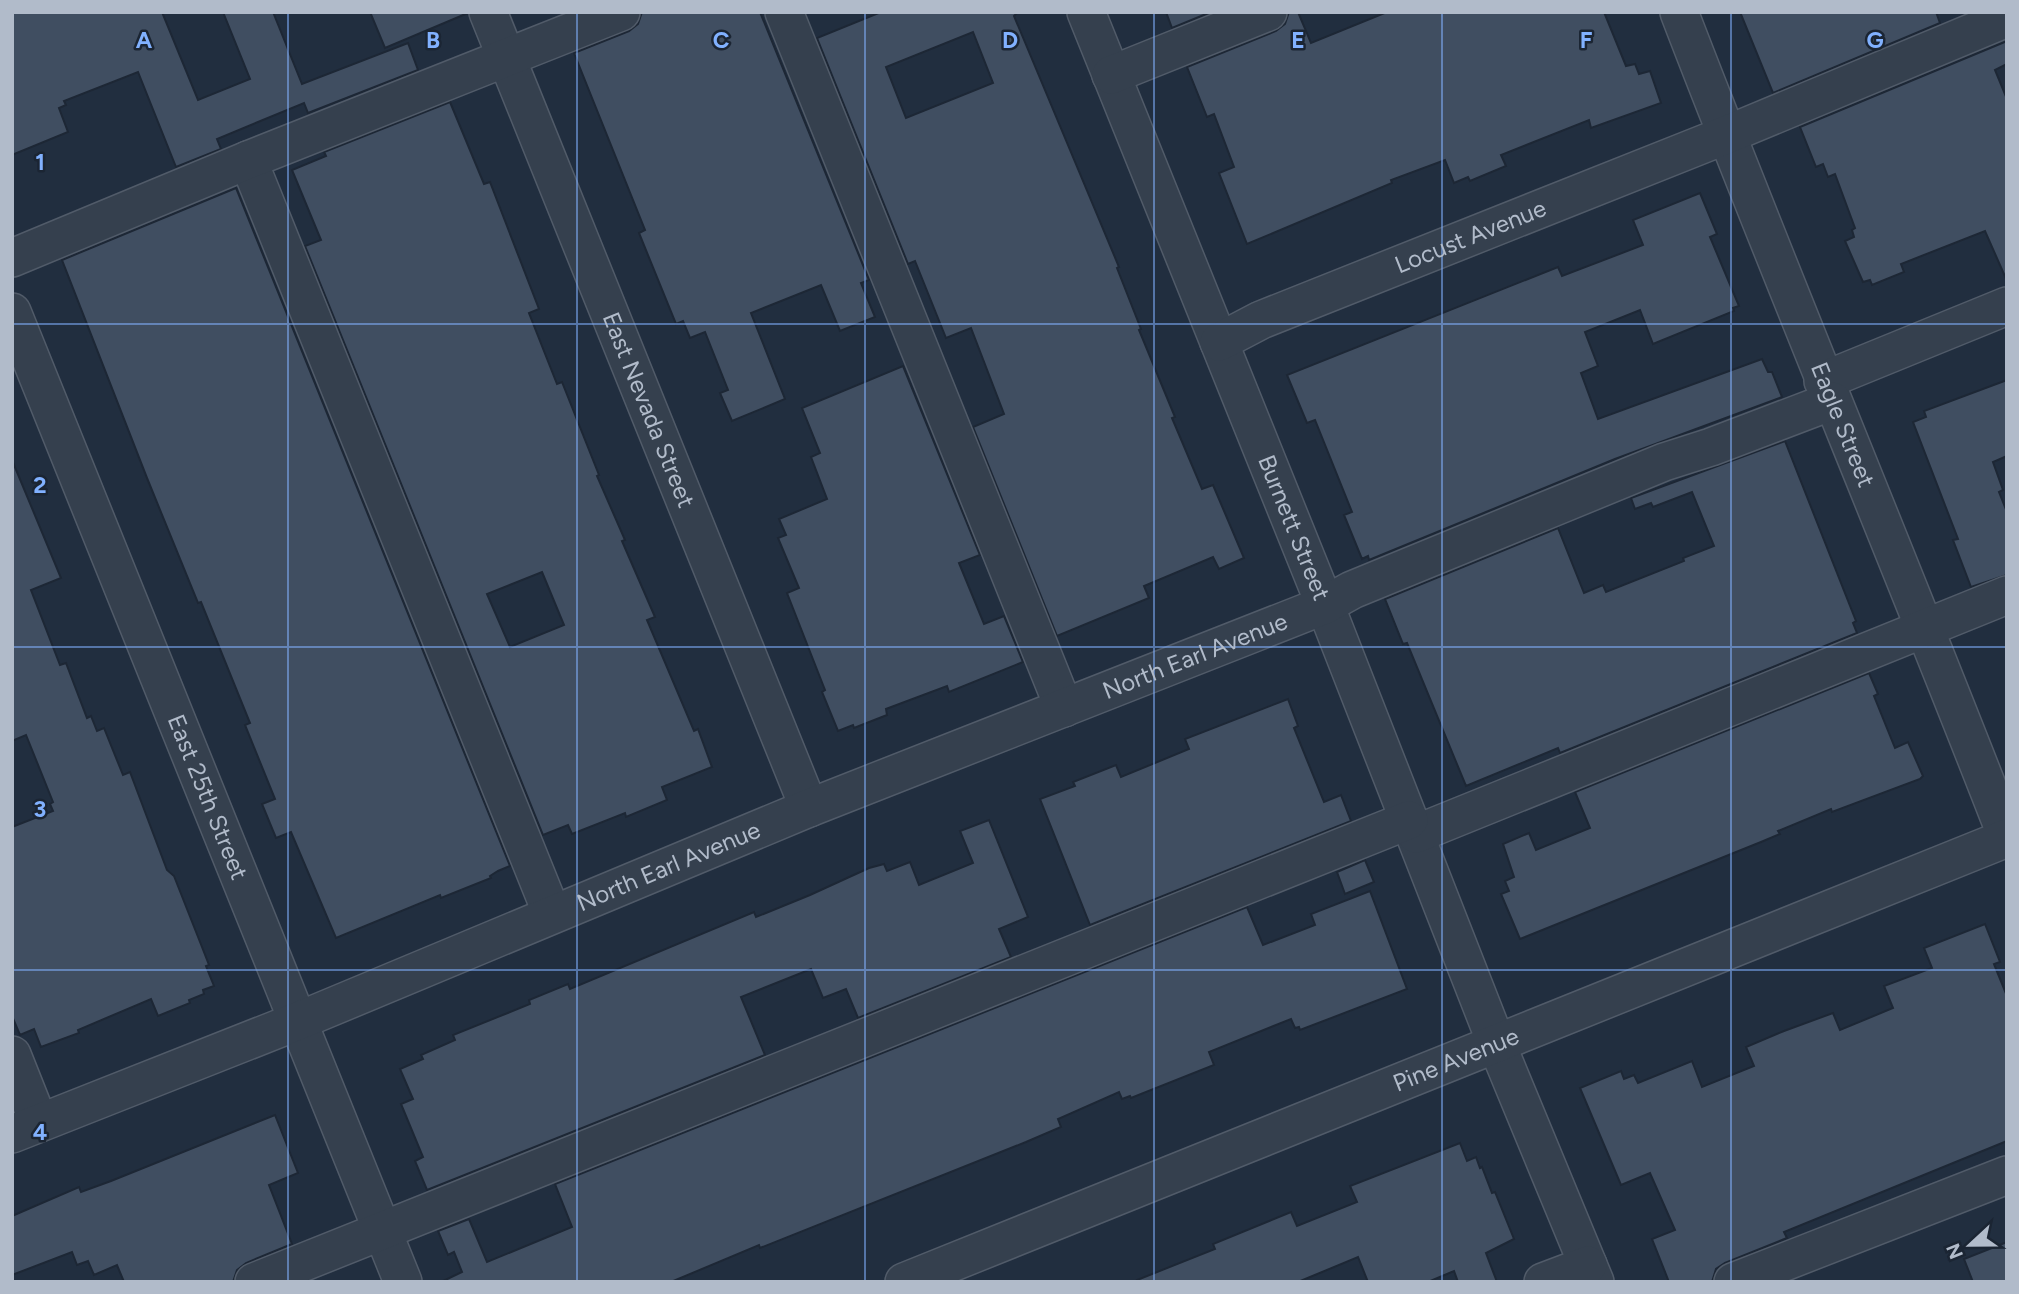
<svg xmlns="http://www.w3.org/2000/svg" width="2019" height="1294" font-family="Figtree,sans-serif">
<style>
.building{fill:#404e61;stroke:#1d2735;stroke-width:2;fill-rule:evenodd}
.lines{fill:none;stroke-linecap:round;stroke-linejoin:round}
.minor-casing{stroke:#515b69;stroke-width:40}
.minor{stroke:#35404e;stroke-width:37}
.grid{fill:none;stroke:#81b1ff;stroke-width:2;stroke-opacity:0.55}
.labels{text-anchor:middle;stroke-width:5;stroke-linejoin:round;paint-order:stroke}
.street-label{font-size:24px;fill:#b1bbca;stroke:#1b2533}
.grid-label{font-size:23px;text-anchor:middle;font-weight:bold;fill:#81b1ff;stroke:#1b2533;stroke-width:5;stroke-linejoin:round;paint-order:stroke}
</style>
<rect width="100%" height="100%" fill="#212e3f"/>
<g class="building">
<path d="M12,12H162L198,100L250,79L223,12H273L302,84L408,43L418,70L308,113L304,103L217,139L221,149L176,167L138,72L64,101L66,105L59,108L68,132L12,155Z"/>
<path d="M370,12H468V13L385,48Z"/>
<path d="M642,12H760L869,280L861,283L875,317L840,331L821,285L751,313L785,399L732,421L720,393L728,390L705,332L690,338L683,321L676,324L639,233L645,230L574,53L629,31L638,24Z"/>
<path d="M881,12H1018L1014,16L1119,267L1117,268L1141,329L1139,330L1175,417L1172,418L1202,489L1213,485L1244,558L1219,569L1213,557L1144,586L1149,598L1057,636L973,427L1004,414L971,328L946,338L915,261L908,264L817,38ZM973,32L993,83L906,118L886,67Z"/>
<path d="M1166,12H1211L1172,28Z"/>
<path d="M1289,12H1298L1311,43L1387,12H1604L1626,66L1635,64L1639,74L1650,71L1661,103L1591,128L1589,120L1501,155L1506,166L1470,181L1468,177L1454,183L1445,160L1391,180L1392,183L1247,244L1219,173L1234,167L1214,114L1207,117L1187,67L1276,31L1285,24Z"/>
<path d="M1740,12H1936L1940,23L1773,93Z"/>
<path d="M2007,41V64L1995,70L2007,99V281L1985,231L1901,264L1904,272L1872,285L1870,280L1863,282L1845,241L1854,237L1852,230L1855,228L1835,174L1828,177L1823,164L1816,167L1800,127Z"/>
<path d="M450,102L484,184L490,182L539,309L529,313L557,384L562,382L599,475L597,476L625,540L622,541L655,617L647,620L694,731L698,729L712,767L662,787L667,800L626,817L625,813L572,834L568,825L543,835L305,246L321,240L292,170L326,156L324,152ZM542,572L564,625L510,647L487,594Z"/>
<path d="M236,188L510,866L498,871L490,876L491,878L441,898L440,895L336,938L291,832L276,838L262,804L275,799L245,725L250,723L201,602L198,603L147,478L62,260Z"/>
<path d="M1700,193L1717,234L1710,237L1739,306L1733,308L1734,311L1653,344L1640,310L1585,332L1598,366L1581,373L1598,419L1762,359L1768,372H1772L1782,397L1615,459L1369,560L1368,556L1362,559L1344,515L1352,512L1315,420L1307,423L1287,375L1558,267L1562,276L1643,245L1633,220Z"/>
<path d="M903,366L980,555L959,563L984,624L1004,616L1023,662L949,692L947,686L886,709L887,715L854,728L853,725L838,731L822,692L825,690L787,593L799,588L778,538L786,535L779,519L827,499L811,457L820,453L802,408Z"/>
<path d="M2007,380V456L1993,462L2003,490L1999,492L2007,512V575L1971,587L1953,540L1958,539L1913,422L1926,417L1924,411Z"/>
<path d="M1785,441L1856,621L1853,623L1857,633L1560,753L1558,748L1466,786L1407,643L1403,644L1385,599L1558,528L1584,593L1603,585L1606,592L1684,561L1683,558L1714,546L1692,492L1653,507L1651,503L1635,509L1631,498Z"/>
<path d="M12,460L61,578L31,590L60,665L66,663L87,718L91,716L97,731L104,728L123,775L130,772L167,870L174,876L202,947L209,965L206,966L214,986L203,990L204,994L189,1000L190,1003L158,1016L151,999L78,1030L79,1033L41,1047L34,1029L20,1035L12,1016V827L53,811L50,804L53,802L26,735L12,741Z"/>
<path d="M1869,673L1878,694L1874,696L1895,748L1908,742L1923,776L1920,779L1832,812L1831,809L1778,831L1780,834L1761,842L1520,939L1501,894L1509,891L1505,881L1514,877L1503,844L1529,833L1536,850L1590,828L1575,792Z"/>
<path d="M1288,699L1298,726L1294,728L1324,802L1341,795L1351,821L1090,925L1040,799L1075,786L1073,782L1116,765L1121,777L1189,749L1185,739Z"/>
<path d="M989,820L1028,917L999,929L1011,957L858,1018L846,989L823,998L811,969L741,997L765,1055L427,1190L415,1161L423,1157L401,1104L413,1099L400,1069L423,1059L421,1055L455,1040L453,1035L530,1004L529,1000L568,984L570,989L754,912L756,917L810,895L869,868L884,864L887,871L910,862L919,885L973,863L960,831Z"/>
<path d="M1365,860L1374,882L1345,894L1337,872Z"/>
<path d="M1370,891L1407,989L1300,1030L1299,1027L1295,1028L1291,1019L1209,1052L1214,1065L1131,1098L1130,1096L1122,1099L1119,1092L1058,1119L1061,1127L1026,1142L760,1248L759,1245L671,1282H441L462,1272L454,1252L448,1255L438,1231L469,1219L487,1262L572,1227L555,1184L1247,907L1263,945L1315,925L1311,914Z"/>
<path d="M1985,924L2000,962L1994,964L2007,996V1141L1784,1232L1787,1238L1725,1263L1716,1269L1712,1282H1669L1652,1239L1675,1230L1650,1173L1621,1185L1580,1088L1621,1071L1624,1079L1634,1075L1638,1083L1692,1061L1702,1087L1754,1066L1746,1047L1784,1031L1833,1013L1840,1030L1893,1008L1884,986L1932,968L1924,948Z"/>
<path d="M275,1115L298,1173L269,1185L292,1244L246,1263L237,1270L233,1282H124L117,1265L94,1275L88,1261L77,1265L72,1252L12,1275V1216L79,1187L81,1192L111,1181Z"/>
<path d="M1460,1143L1467,1161L1476,1157L1480,1168L1482,1167L1492,1193L1495,1192L1514,1239L1486,1253L1497,1282H1458L1454,1271L1428,1282H1368L1358,1257L1298,1282H1138L1137,1280L1215,1249L1213,1244L1291,1212L1297,1226L1357,1202L1350,1186Z"/>
<path d="M2007,1242V1282H1973L1964,1259Z"/>
</g>
<g class="lines">
<defs>
<g id="minor">
<path id="s1" d="M488,12L809,808"/>
<path d="M784,12L1064,708"/>
<path id="s2" d="M1086,12L1325,605L1497,1045L1595,1282"/>
<path id="s3" d="M1679,12C1785,288 1900,561 2007,837"/>
<path d="M1111,75L1268,12"/>
<path d="M248,160L552,914"/>
<path d="M12,258L248,160L621,12"/>
<path id="s4" d="M12,312L403,1282"/>
<path id="s5" d="M1219,342L1261,320L1726,135L2007,18"/>
<path d="M1823,381L2007,306"/>
<path d="M1416,834L2007,595"/>
<path d="M12,1055L39,1123"/>
<path id="s6" d="M12,1134L298,1021L809,808L1325,605L1352,590L1664,462L1711,447L1832,401"/>
<path d="M254,1282L1409,820"/>
<path id="s7" d="M904,1282L2007,838"/>
<path d="M1543,1282L1588,1265"/>
<path d="M1733,1282L2007,1175"/>
</g>
</defs>
<use href="#minor" class="minor-casing"/>
<use href="#minor" class="minor"/>
</g>
<path class="grid" d="M288,12V1282M577,12V1282M865,12V1282M1154,12V1282M1442,12V1282M1731,12V1282M12,324H2007M12,647H2007M12,970H2007"/>
<g class="labels">
<g class="street-label">
<text dy="8" stroke="none"><textPath href="#s5" startOffset="273">Locust Avenue</textPath></text>
<text dy="8" stroke="none"><textPath href="#s1" startOffset="429">East Nevada Street</textPath></text>
<text dy="8" stroke="none"><textPath href="#s3" startOffset="444">Eagle Street</textPath></text>
<text dy="8" stroke="none"><textPath href="#s2" startOffset="556">Burnett Street</textPath></text>
<text dy="8" stroke="none"><textPath href="#s6" startOffset="1276">North Earl Avenue</textPath></text>
<text dy="8" stroke="none"><textPath href="#s4" startOffset="523">East 25th Street</textPath></text>
<text dy="8" stroke="none"><textPath href="#s6" startOffset="709">North Earl Avenue</textPath></text>
<text dy="8" stroke="none"><textPath href="#s7" startOffset="595">Pine Avenue</textPath></text>
</g>
</g>
<g class="grid-label">
<text x="144" y="48">A</text>
<text x="433" y="48">B</text>
<text x="721" y="48">C</text>
<text x="1010" y="48">D</text>
<text x="1298" y="48">E</text>
<text x="1586" y="48">F</text>
<text x="1875" y="48">G</text>
<text x="40" y="170">1</text>
<text x="40" y="493">2</text>
<text x="40" y="817">3</text>
<text x="40" y="1140">4</text>
</g>
<rect width="2019" height="1294" fill="none" stroke="#b1bbca" stroke-width="28"/>
<g transform="translate(1970 1245) rotate(248)" stroke="#1b2533" stroke-width="5" paint-order="stroke">
<path d="M0-5L12 26L0 18L-12 26Z" fill="#b1bbca"/>
<text y="-10" font-size="19" font-weight="bold" text-anchor="middle" fill="#b1bbca">N</text>
</g>
</svg>
